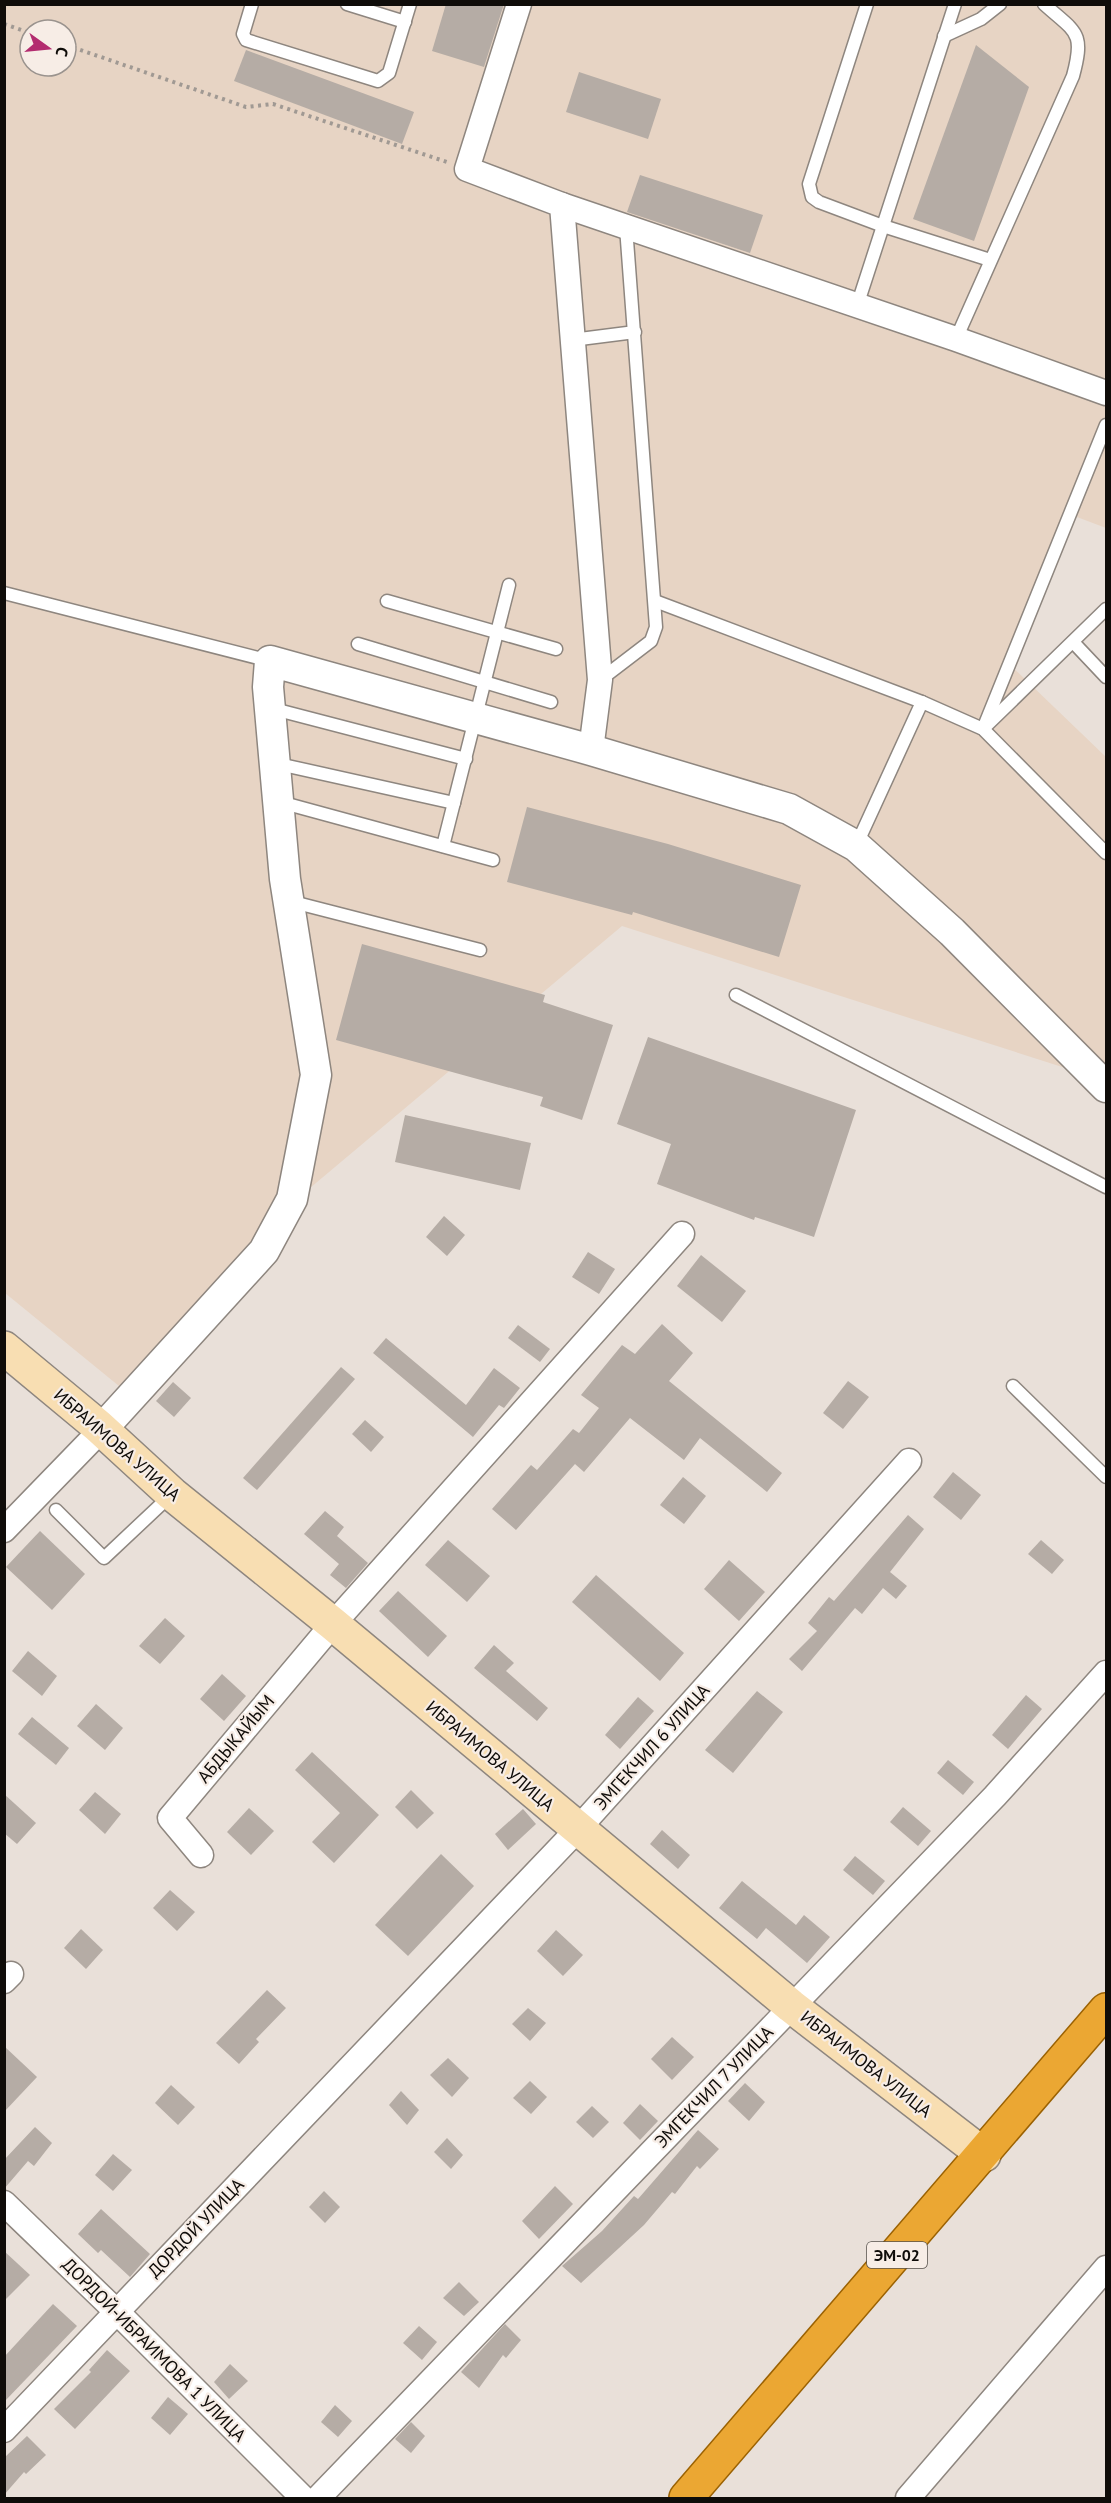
<svg xmlns="http://www.w3.org/2000/svg" width="1111" height="2503" font-family="'PT Sans',sans-serif">
<style>
.commercial{fill:#e7d4c4;fill-rule:evenodd}
.building{fill:#b5aca5}
.lines{fill:none;stroke-linecap:round;stroke-linejoin:round}
.service-casing{stroke:#8e867f;stroke-width:15}
.minor-casing{stroke:#8e867f;stroke-width:27}
.tertiary-casing{stroke:#8e867f;stroke-width:33}
.secondary-casing{stroke:#8e867f;stroke-width:36}
.trunk-casing{stroke:#9b6203;stroke-width:36}
.path{stroke:#a09993;stroke-width:4;stroke-dasharray:3 4.5;stroke-linecap:butt}
.service{stroke:#fff;stroke-width:12}
.minor{stroke:#fff;stroke-width:24}
.tertiary{stroke:#fff;stroke-width:30}
.secondary{stroke:#f8deb2;stroke-width:33}
.trunk{stroke:#eba733;stroke-width:33}
.labels{text-anchor:middle;stroke-width:4.5;stroke-linejoin:round;paint-order:stroke}
.shield{fill:#f7ede6;stroke:#55504b;stroke-width:1.5}
.shield-label{font-size:16px;font-weight:bold;fill:#0f0c09}
.street-label{font-size:18px;fill:#0f0c09;stroke:#f7ede6}
</style>
<rect width="100%" height="100%" fill="#e9e0d9"/>
<path class="commercial" d="M4,5H1106V528L1069,514L1006,661L1106,757V1081L622,926L310,1188L119,1386L5,1293ZM30,30H66V66H30Z"/>
<g class="building">
<path d="M446,4H504L484,67L432,51Z"/>
<path d="M976,45L1029,87L974,241L913,219Z"/>
<path d="M246,50L414,112L402,144L234,81Z"/>
<path d="M579,72L661,99L648,139L566,112Z"/>
<path d="M640,175L763,215L750,253L627,212Z"/>
<path d="M527,807L668,844L801,885L779,957L633,912L632,915L507,882Z"/>
<path d="M362,944L545,995L543,1002L613,1025L582,1120L540,1106L543,1097L336,1040Z"/>
<path d="M648,1037L856,1110L814,1237L755,1217L754,1220L657,1184L671,1144L617,1124Z"/>
<path d="M405,1115L531,1143L520,1190L395,1162Z"/>
<path d="M444,1216L465,1235L447,1256L426,1237Z"/>
<path d="M588,1252L615,1269L599,1294L572,1277Z"/>
<path d="M701,1255L746,1291L722,1322L677,1286Z"/>
<path d="M662,1324L693,1353L669,1381L782,1473L767,1492L700,1438L684,1460L630,1418L584,1472L575,1464L516,1530L492,1509L531,1465L537,1470L573,1429L579,1433L599,1408L581,1395L622,1345L635,1354Z"/>
<path d="M518,1325L550,1349L540,1362L508,1338Z"/>
<path d="M386,1338L466,1405L494,1368L520,1388L504,1408L499,1405L473,1437L373,1353Z"/>
<path d="M341,1367L355,1379L257,1490L243,1478Z"/>
<path d="M848,1381L869,1397L843,1429L823,1413Z"/>
<path d="M173,1382L191,1398L174,1417L156,1401Z"/>
<path d="M365,1420L384,1437L371,1452L352,1434Z"/>
<path d="M953,1472L981,1495L961,1520L933,1497Z"/>
<path d="M683,1477L706,1496L684,1524L660,1505Z"/>
<path d="M325,1511L344,1527L337,1536L368,1563L346,1588L330,1575L339,1564L304,1534Z"/>
<path d="M908,1515L924,1529L890,1572L907,1586L896,1599L883,1588L862,1614L855,1608L802,1671L789,1659L817,1631L808,1623L829,1597L834,1601Z"/>
<path d="M40,1531L85,1574L52,1610L6,1567Z"/>
<path d="M448,1540L490,1576L467,1602L425,1565Z"/>
<path d="M1041,1540L1064,1560L1052,1574L1028,1554Z"/>
<path d="M729,1560L765,1592L739,1621L704,1589Z"/>
<path d="M596,1575L684,1653L660,1681L572,1602Z"/>
<path d="M398,1591L447,1636L428,1657L379,1611Z"/>
<path d="M165,1618L185,1636L160,1664L139,1646Z"/>
<path d="M494,1645L514,1663L506,1671L548,1708L537,1721L474,1668Z"/>
<path d="M28,1651L57,1676L42,1696L12,1671Z"/>
<path d="M222,1674L246,1696L224,1721L200,1699Z"/>
<path d="M757,1691L783,1712L733,1773L705,1750Z"/>
<path d="M1026,1695L1042,1709L1008,1749L992,1735Z"/>
<path d="M638,1697L654,1711L620,1749L605,1735Z"/>
<path d="M96,1704L123,1728L105,1750L77,1726Z"/>
<path d="M32,1717L69,1748L56,1765L18,1734Z"/>
<path d="M312,1752L379,1815L334,1863L312,1842L340,1813L295,1770Z"/>
<path d="M948,1760L974,1782L963,1795L937,1773Z"/>
<path d="M411,1790L434,1813L417,1829L395,1807Z"/>
<path d="M95,1792L121,1814L105,1834L79,1810Z"/>
<path d="M4,1794L36,1823L17,1844L4,1833Z"/>
<path d="M903,1807L931,1831L918,1846L890,1822Z"/>
<path d="M249,1808L274,1831L251,1855L227,1832Z"/>
<path d="M523,1809L536,1824L508,1850L495,1834Z"/>
<path d="M662,1830L690,1855L678,1869L650,1844Z"/>
<path d="M441,1854L474,1886L408,1956L375,1925Z"/>
<path d="M855,1856L885,1881L873,1895L843,1870Z"/>
<path d="M742,1881L796,1925L804,1915L830,1937L807,1963L766,1928L757,1939L719,1908Z"/>
<path d="M170,1890L195,1912L177,1931L153,1908Z"/>
<path d="M81,1929L103,1950L86,1969L64,1948Z"/>
<path d="M556,1930L583,1955L563,1976L537,1951Z"/>
<path d="M267,1990L286,2008L256,2039L259,2042L239,2064L216,2043Z"/>
<path d="M528,2008L546,2023L530,2041L512,2024Z"/>
<path d="M672,2037L694,2057L672,2080L651,2059Z"/>
<path d="M4,2046L37,2077L4,2112Z"/>
<path d="M448,2058L469,2078L452,2097L430,2075Z"/>
<path d="M530,2081L547,2097L531,2114L513,2098Z"/>
<path d="M745,2083L765,2102L749,2121L728,2101Z"/>
<path d="M171,2085L195,2107L178,2125L155,2103Z"/>
<path d="M401,2091L419,2110L407,2125L389,2105Z"/>
<path d="M640,2104L658,2121L640,2140L623,2123Z"/>
<path d="M592,2106L609,2122L593,2138L576,2122Z"/>
<path d="M35,2127L52,2143L34,2166L28,2161L4,2189V2160Z"/>
<path d="M698,2130L719,2149L700,2169L697,2166L675,2194L672,2192L644,2225L581,2283L562,2266L602,2231L634,2196L638,2199Z"/>
<path d="M447,2138L463,2155L451,2169L434,2152Z"/>
<path d="M113,2154L132,2170L113,2191L95,2175Z"/>
<path d="M555,2186L573,2204L539,2239L522,2221Z"/>
<path d="M324,2191L340,2207L325,2223L309,2207Z"/>
<path d="M101,2209L150,2254L130,2277L101,2250L98,2253L78,2234Z"/>
<path d="M4,2251L30,2275L4,2301Z"/>
<path d="M459,2282L479,2302L464,2316L443,2298Z"/>
<path d="M53,2304L77,2326L4,2402V2357Z"/>
<path d="M505,2324L521,2340L506,2358L503,2355L479,2388L461,2372Z"/>
<path d="M419,2326L437,2342L422,2360L403,2343Z"/>
<path d="M107,2350L130,2371L75,2429L54,2409L91,2372L89,2370Z"/>
<path d="M230,2364L248,2381L229,2399L214,2382Z"/>
<path d="M168,2397L188,2414L170,2435L151,2418Z"/>
<path d="M335,2405L352,2421L338,2437L321,2422Z"/>
<path d="M411,2422L425,2436L411,2453L395,2439Z"/>
<path d="M27,2436L46,2455L26,2474L24,2472L4,2495V2458Z"/>
</g>
<g class="lines">
<defs>
<g id="service">
<path d="M252,4L243,34L246,40L378,81L389,73L410,4"/>
<path d="M347,4L405,22"/>
<path d="M867,4L809,184L812,197L819,202L883,226L990,260"/>
<path d="M944,36L981,19L1000,4"/>
<path d="M857,306L955,4"/>
<path d="M956,339L1073,76C1085,31 1076,33 1044,4"/>
<path d="M572,340L635,332"/>
<path d="M4,593L270,661"/>
<path d="M387,601L556,649"/>
<path d="M655,601L922,702L983,729L1106,853"/>
<path d="M1073,642L1106,677"/>
<path d="M358,644L551,702"/>
<path d="M600,680L651,641L656,627L626,227"/>
<path d="M270,708L466,759"/>
<path d="M987,725L1106,609"/>
<path d="M983,729L1106,425"/>
<path d="M274,763L454,803"/>
<path d="M280,802L493,860"/>
<path d="M443,846L509,585"/>
<path d="M856,846L922,702"/>
<path d="M289,901L480,950"/>
<path d="M736,995L1106,1187"/>
<path d="M1013,1386L1106,1477"/>
<path d="M56,1510L104,1558L171,1495"/>
</g>
<g id="minor">
<path d="M519,4L467,169L562,205L600,680L591,750"/>
<path d="M562,205L956,339L1106,393"/>
<path d="M4,1530L101,1430"/>
<path d="M201,1855L170,1818L333,1624L682,1234"/>
<path d="M4,1981L11,1974"/>
<path d="M4,2203L116,2311L303,2498"/>
<path d="M4,2430L577,1830L909,1461"/>
<path d="M318,2498L995,1796L1106,1673"/>
<path d="M908,2498L1106,2268"/>
</g>
<path id="tertiary" d="M101,1430L264,1251L292,1199L316,1075L285,879L268,687L270,661L591,750L789,809L856,846L952,932L1106,1087"/>
<path id="secondary" d="M4,1348L98,1426L172,1494L333,1624L791,2006L984,2155"/>
<path id="trunk" d="M686,2498L1106,2010"/>
</defs>
<use href="#service" class="service-casing"/>
<use href="#minor" class="minor-casing"/>
<use href="#tertiary" class="tertiary-casing"/>
<use href="#secondary" class="secondary-casing"/>
<use href="#trunk" class="trunk-casing"/>
<g class="path">
<path d="M4,24L30,33"/>
<path d="M66,45L246,107L273,104L447,162"/>
</g>
<use href="#service" class="service"/>
<use href="#minor" class="minor"/>
<use href="#tertiary" class="tertiary"/>
<use href="#secondary" class="secondary"/>
<use href="#trunk" class="trunk"/>
</g>
<g class="labels">
<rect class="shield" x="867" y="2242" width="60" height="26" rx="4.5"/>
<g class="shield-label">
<text x="897" y="2261">ЭМ-02</text>
</g>
<g class="street-label">
<text transform="translate(117 1445) rotate(41)" y="6">ИБРАИМОВА УЛИЦА</text>
<text transform="translate(236 1739) rotate(-50)" y="6">АБДЫКАЙЫМ</text>
<text transform="translate(652 1747) rotate(-48)" y="6">ЭМГЕКЧИЛ 6 УЛИЦА</text>
<text transform="translate(490 1756) rotate(40)" y="6">ИБРАИМОВА УЛИЦА</text>
<text transform="translate(866 2064) rotate(38)" y="6">ИБРАИМОВА УЛИЦА</text>
<text transform="translate(714 2087) rotate(-46)" y="6">ЭМГЕКЧИЛ 7 УЛИЦА</text>
<text transform="translate(196 2228) rotate(-46)" y="6">ДОРДОЙ УЛИЦА</text>
<text transform="translate(154 2350) rotate(45)" y="6">ДОРДОЙ-ИБРАИМОВА 1 УЛИЦА</text>
</g>
</g>
<rect width="1111" height="2503" fill="none" stroke="#0f0c09" stroke-width="12"/>
<g transform="translate(48 48) rotate(105)"><circle r="28" fill="#f7ede6" stroke="#9a938e" stroke-width="1.5"/>
<path d="M0-4.5L10 22L0 15L-10 22Z" fill="#b32c6f"/>
<text y="-9" font-size="16" font-weight="bold" text-anchor="middle" fill="#0f0c09">С</text>
</g>
</svg>
